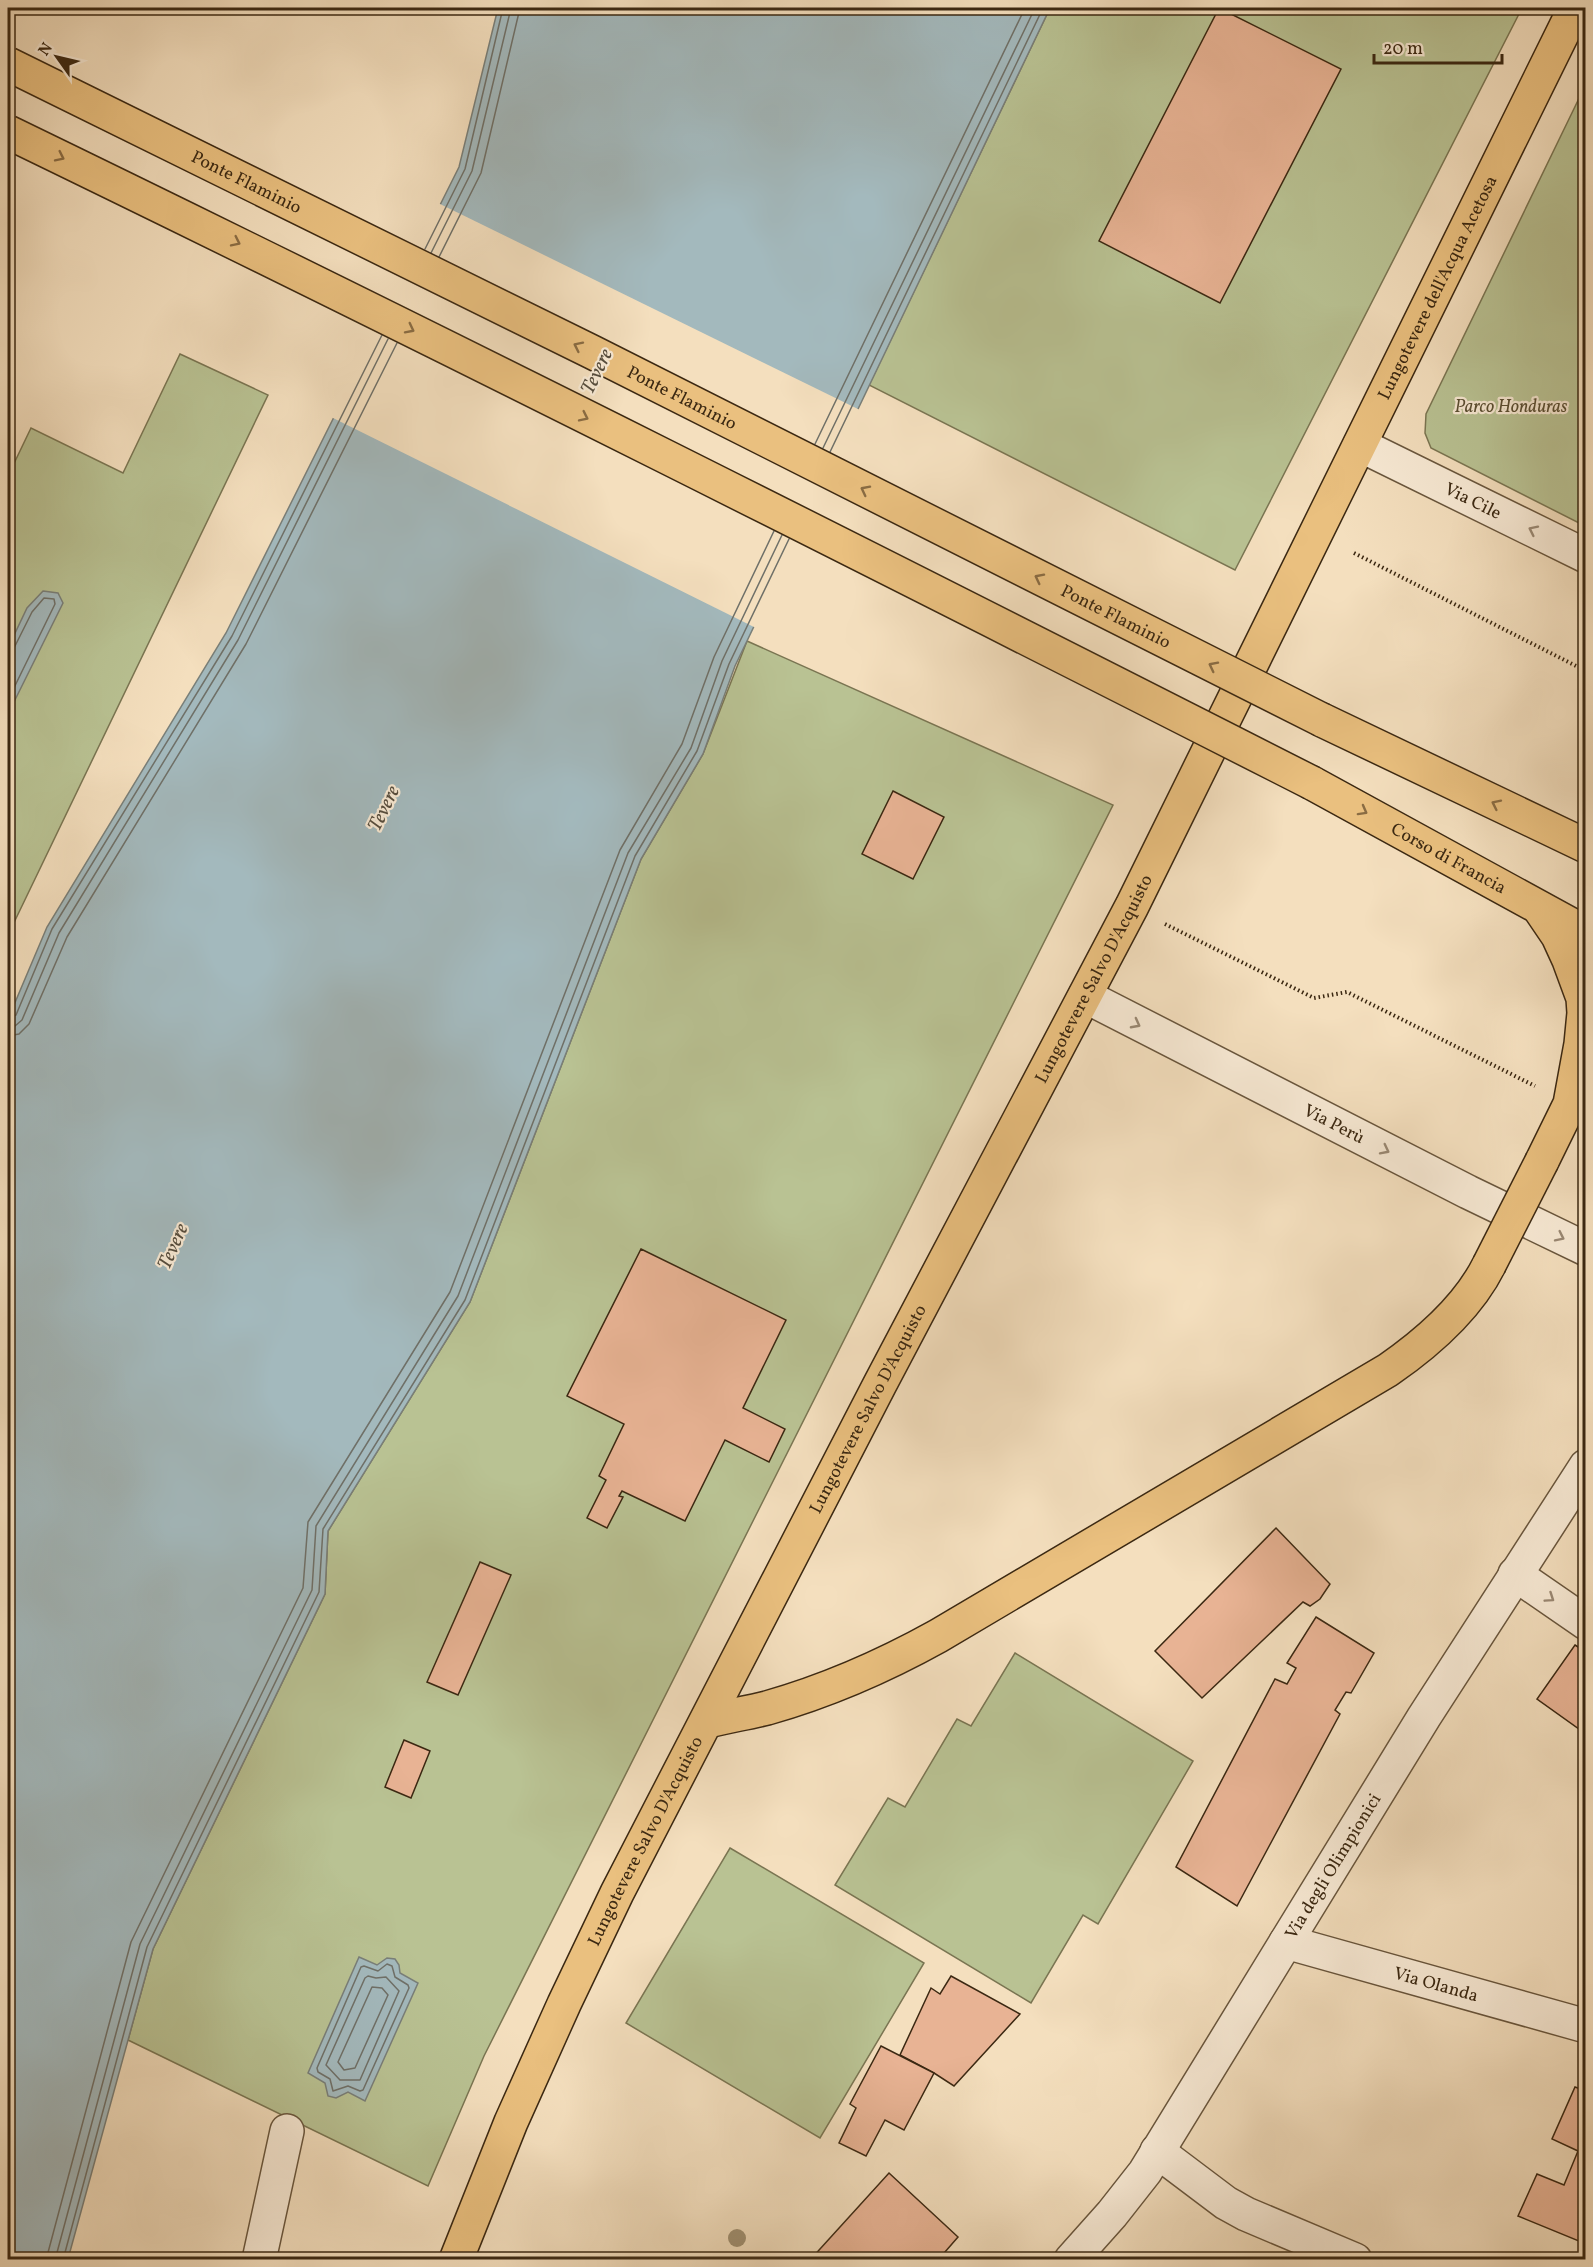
<svg xmlns="http://www.w3.org/2000/svg" width="1593" height="2267" font-family="Vollkorn,serif">
<style>
.green{fill:#b9c293;stroke:#7a7552;stroke-width:1.5}
.water{fill:#a3b9bd;stroke:#797f79;stroke-width:1.5}
.pier{fill:#f4dfbe}
.lines{fill:none;stroke-linecap:round;stroke-linejoin:round}
.shore{stroke:#6f7068;stroke-width:1.5}
.building{fill:#e8b394;stroke:#3b2812;stroke-width:1.5}
.minor-casing{stroke:#69563d;stroke-width:36}
.major-casing{stroke:#3b2812;stroke-width:36}
.path{stroke:#3b2812;stroke-width:4;stroke-dasharray:1.5 3;stroke-linecap:butt}
.minor{stroke:#f8ead5;stroke-width:33}
.major{stroke:#eac07f;stroke-width:33}
.major-bridge-casing{stroke:#3b2812;stroke-width:36;stroke-linecap:butt}
.major-bridge{stroke:#eac07f;stroke-width:33}
.tree{fill:#9f8f71}
.oneway{stroke:#8a6c43}
.oneway2{stroke:#9a8974}
.labels{text-anchor:middle;stroke-width:4.5;stroke-linejoin:round;paint-order:stroke}
.street-label{font-size:18px;fill:#3b2812;stroke:#f8ead5}
.park-label{font-size:18px;font-style:italic;fill:#5a4e32;stroke:#f8ead5}
.water-label{font-size:20px;font-style:italic;fill:#554c3d;stroke:#f8ead5}
</style>
<rect width="100%" height="100%" fill="#f4dfbe"/>
<filter id="stains"><feTurbulence type="fractalNoise" baseFrequency=".00333" numOctaves="4"/><feColorMatrix values="0 0 0 0 .2 0 0 0 0 .09 0 0 0 0 .02 0 0 0 .5 -.17"/></filter>
<radialGradient id="worn" r=".72"><stop offset=".6" stop-color="#630" stop-opacity="0"/><stop offset="1" stop-color="#630" stop-opacity=".3"/></radialGradient>
<g class="green">
<path d="M1050,8H1522L1235,570L869,385Z"/>
<path d="M1585,86V526L1431,448L1425,433L1426,414Z"/>
<path d="M180,354L268,395L8,935V476L31,428L123,473Z"/>
<path d="M747,641L1113,805L484,2056L428,2186L128,2040L153,1949L325,1594L328,1531L470,1302L641,859L703,754Z"/>
<path d="M1015,1653L1193,1761L1098,1924L1083,1915L1031,2003L835,1885L888,1798L905,1807L957,1719L971,1726Z"/>
<path d="M730,1848L924,1963L820,2138L626,2023Z"/>
</g>
<g class="water">
<path d="M498,8H1050L735,666L703,754L641,859L470,1302L328,1531L325,1594L153,1949L68,2259L8,2260V1019L47,927L226,633L459,167Z"/>
<path d="M43,591L58,593L63,603L8,714V648L27,608Z"/>
<path d="M359,1957L377,1965L387,1958L395,1959L399,1965L400,1973L418,1983L365,2101L348,2092L336,2098L328,2096L325,2083L308,2073Z"/>
</g>
<path class="pier" d="M438,203L860,410L756,628L331,417Z"/>
<g class="lines">
<g class="shore">
<path d="M425,249L465,169L503,8"/>
<path d="M431,253L472,171L511,8"/>
<path d="M439,257L481,173L520,8"/>
<path d="M815,444L1025,8"/>
<path d="M823,448L1035,8"/>
<path d="M830,452L1043,8"/>
<path d="M8,649L15,646L32,612L44,598L54,599L55,604L8,700"/>
<path d="M8,1019L16,1015L52,929L232,636L382,335"/>
<path d="M8,1027L15,1026L22,1020L59,933L238,640L388,339"/>
<path d="M8,1036L19,1034L29,1024L67,937L246,644L397,343"/>
<path d="M387,1964L392,1966L395,1977L408,1985L409,1988L363,2090L360,2091L348,2086L333,2091L330,2079L318,2072L317,2068L361,1967L364,1966L378,1971Z"/>
<path d="M368,1976L376,1978L386,1977L399,1991L360,2080H340L326,2065L365,1978Z"/>
<path d="M372,1987L382,1988L388,1995L355,2068L344,2070L338,2062Z"/>
<path d="M46,2260L131,1942L303,1588L308,1522L450,1292L620,850L682,744L714,657L774,531"/>
<path d="M55,2260L140,1944L312,1590L316,1526L458,1296L628,853L691,748L722,661L782,535"/>
<path d="M63,2260L147,1947L319,1592L323,1529L465,1300L635,856L697,751L729,664L789,539"/>
</g>
</g>
<g class="building">
<path d="M1219,8L1341,69L1220,303L1099,241Z"/>
<path d="M893,791L944,817L913,879L862,854Z"/>
<path d="M641,1249L786,1320L743,1408L785,1429L769,1462L725,1440L685,1521L622,1491L619,1496L623,1497L607,1528L587,1518L606,1480L599,1476L624,1424L567,1396Z"/>
<path d="M1276,1528L1330,1584L1320,1599L1310,1606L1303,1602L1202,1698L1155,1651Z"/>
<path d="M480,1562L511,1575L458,1695L427,1682Z"/>
<path d="M1316,1617L1374,1653L1351,1693L1346,1692L1335,1710L1340,1714L1237,1906L1176,1867L1275,1679L1287,1684L1296,1668L1287,1663Z"/>
<path d="M1575,1645L1586,1652V1734L1537,1699Z"/>
<path d="M404,1740L430,1751L411,1798L385,1787Z"/>
<path d="M951,1976L1020,2014L954,2086L934,2073L900,2055L931,1988L940,1994Z"/>
<path d="M881,2046L934,2073L904,2130L885,2120L866,2156L839,2143L856,2108L850,2104Z"/>
<path d="M1575,2087L1586,2091V2244L1518,2216L1537,2174L1564,2185L1578,2151L1552,2139Z"/>
<path d="M889,2173L958,2237L938,2260H810Z"/>
</g>
<g class="lines">
<defs>
<g id="minor">
<path id="s1" d="M1360,445L1586,556"/>
<path id="s2" d="M1085,996L1468,1192L1586,1249"/>
<path d="M1515,1574L1586,1623"/>
<path id="s3" d="M1286,1942L1586,2026"/>
<path d="M1157,2151L1226,2203L1246,2214L1355,2260"/>
<path d="M259,2260L287,2131"/>
<path id="s4" d="M1071,2260L1112,2214L1145,2172L1424,1717L1586,1466"/>
</g>
<g id="major">
<path d="M1322,720L1586,846"/>
<path id="s5" d="M1312,783L1586,933"/>
<path d="M1539,908L1558,936L1569,960L1583,998L1584,1013L1581,1044L1570,1104L1542,1161"/>
<path d="M708,1721C727,1716 747,1713 767,1708C827,1691 884,1666 938,1636L1388,1370C1427,1343 1467,1309 1489,1265"/>
<path id="s6" d="M456,2260L511,2122L564,2004L617,1893L880,1384L1132,906L1575,8"/>
</g>
</defs>
<use href="#minor" class="minor-casing"/>
<use href="#major" class="major-casing"/>
<g class="path">
<path d="M8,15L11,8"/>
<path d="M1354,553L1586,671"/>
<path d="M1165,924L1314,998L1347,992L1535,1086"/>
</g>
<use href="#minor" class="minor"/>
<use href="#major" class="major"/>
<defs>
<g id="major-bridge">
<path id="s7" d="M8,64L592,352L1322,720"/>
<path d="M8,132C445,344 879,563 1312,783"/>
<path d="M1489,1265L1542,1161"/>
</g>
</defs>
<use href="#major-bridge" class="major-bridge-casing"/>
<use href="#major-bridge" class="major-bridge"/>
</g>
<circle class="tree" cx="737" cy="2238" r="9"/>
<defs><path id="oneway-chevron" d="M-2-3.5L2.5 0L-2 3.5" fill="none" stroke-width="1.6" stroke-linecap="round" stroke-linejoin="round" transform="scale(1.5)"/></defs>
<g class="oneway">
<use href="#oneway-chevron" transform="translate(60 157) rotate(26)"/>
<use href="#oneway-chevron" transform="translate(236 242) rotate(26)"/>
<use href="#oneway-chevron" transform="translate(410 329) rotate(27)"/>
<use href="#oneway-chevron" transform="translate(578 346) rotate(-154)"/>
<use href="#oneway-chevron" transform="translate(584 417) rotate(26)"/>
<use href="#oneway-chevron" transform="translate(865 490) rotate(-153)"/>
<use href="#oneway-chevron" transform="translate(1039 578) rotate(-153)"/>
<use href="#oneway-chevron" transform="translate(1213 666) rotate(-153)"/>
<use href="#oneway-chevron" transform="translate(1496 804) rotate(-154)"/>
<use href="#oneway-chevron" transform="translate(1363 811) rotate(29)"/>
</g>
<g class="oneway2">
<use href="#oneway-chevron" transform="translate(1533 530) rotate(-154)"/>
<use href="#oneway-chevron" transform="translate(1136 1024) rotate(28)"/>
<use href="#oneway-chevron" transform="translate(1385 1150) rotate(27)"/>
<use href="#oneway-chevron" transform="translate(1560 1237) rotate(26)"/>
<use href="#oneway-chevron" transform="translate(1550 1598) rotate(34)"/>
</g>
<g class="labels">
<g class="street-label">
<text dy="6" stroke="none"><textPath href="#s7" startOffset="266">Ponte Flaminio</textPath></text>
<text dy="6" stroke="none"><textPath href="#s6" startOffset="2204">Lungotevere dell'Acqua Acetosa</textPath></text>
<text dy="6" stroke="none"><textPath href="#s7" startOffset="752">Ponte Flaminio</textPath></text>
<text dy="6" stroke="none"><textPath href="#s1" startOffset="126">Via Cile</textPath></text>
<text dy="6" stroke="none"><textPath href="#s7" startOffset="1238">Ponte Flaminio</textPath></text>
<text dy="6" stroke="none"><textPath href="#s5" startOffset="156">Corso di Francia</textPath></text>
<text dy="6" stroke="none"><textPath href="#s6" startOffset="1432">Lungotevere Salvo D'Acquisto</textPath></text>
<text dy="6" stroke="none"><textPath href="#s2" startOffset="280">Via Perù</textPath></text>
<text dy="6" stroke="none"><textPath href="#s6" startOffset="946">Lungotevere Salvo D'Acquisto</textPath></text>
<text dy="6" stroke="none"><textPath href="#s6" startOffset="460">Lungotevere Salvo D'Acquisto</textPath></text>
<text dy="6" stroke="none"><textPath href="#s4" startOffset="474">Via degli Olimpionici</textPath></text>
<text dy="6" stroke="none"><textPath href="#s3" startOffset="156">Via Olanda</textPath></text>
</g>
<g class="park-label">
<text x="1511" y="412">Parco Honduras</text>
</g>
<g class="water-label">
<text transform="translate(596 371) rotate(-64)" y="7">Tevere</text>
<text transform="translate(383 808) rotate(-64)" y="7">Tevere</text>
<text transform="translate(172 1246) rotate(-66)" y="7">Tevere</text>
</g>
</g>
<rect width="1593" height="2267" fill="none" stroke="#f4dfbe" stroke-width="30"/>
<rect x="9" y="9" width="1575" height="2249" fill="none" stroke="#3b2812" stroke-width="3"/>
<rect x="15" y="15" width="1563" height="2237" fill="none" stroke="#3b2812" stroke-width="1.5"/>
<g transform="translate(57 57) rotate(304)" stroke="#f8ead5" stroke-width="4.5" paint-order="stroke">
<path d="M0-4.5L10 22L0 15L-10 22Z" fill="#3b2812"/>
<text y="-9" font-size="16" font-weight="bold" text-anchor="middle" fill="#3b2812">N</text>
</g>
<path d="M1374 54v9h128v-9" fill="none" stroke="#3b2812" stroke-width="3"/>
<text x="1383" y="54" font-size="18" fill="#3b2812" stroke="#f8ead5" stroke-width="4.5" paint-order="stroke">20 m</text>
<rect width="100%" height="100%" filter="url(#stains)"/>
<rect width="100%" height="100%" fill="url(#worn)"/>
</svg>
